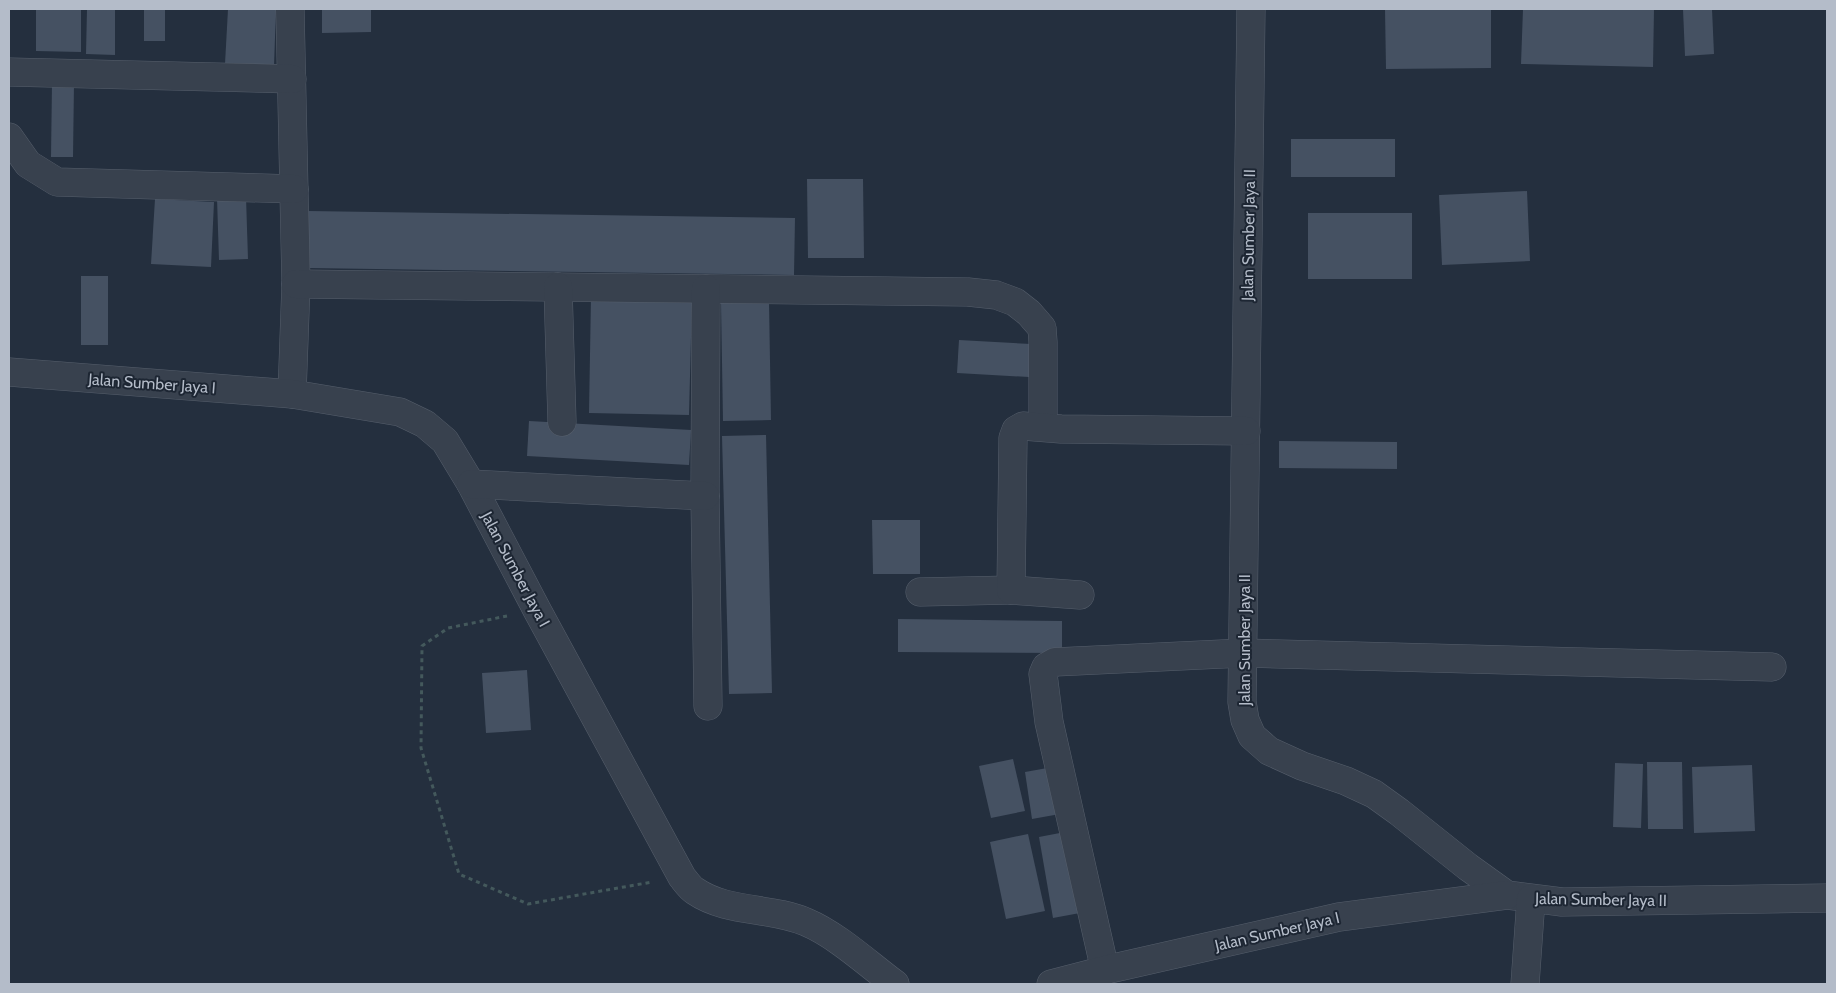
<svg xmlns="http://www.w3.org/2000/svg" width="1836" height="993" font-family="Cabin,sans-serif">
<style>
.building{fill:#455162}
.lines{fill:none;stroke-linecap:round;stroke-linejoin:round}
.street-casing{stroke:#565f6c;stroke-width:29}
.path{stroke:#44595c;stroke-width:3;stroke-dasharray:4 4;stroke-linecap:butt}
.street{stroke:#38414e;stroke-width:28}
.labels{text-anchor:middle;stroke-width:4;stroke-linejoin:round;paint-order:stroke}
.street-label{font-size:16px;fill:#b4bcc9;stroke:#1d2633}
</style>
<rect width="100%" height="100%" fill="#242f3e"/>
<g class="building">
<path d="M36,9H81V52L36,51Z"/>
<path d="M87,9H115V55L86,54Z"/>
<rect x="144" y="9" width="21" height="32"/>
<path d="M228,9H276L274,66L225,64Z"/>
<path d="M322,9H371V32L322,33Z"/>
<path d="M1385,9H1491V68L1386,69Z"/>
<path d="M1523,9H1654L1653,67L1521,64Z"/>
<path d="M1683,9H1712L1714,54L1685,56Z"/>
<path d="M52,83H74L73,157H51Z"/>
<rect x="1291" y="139" width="104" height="38"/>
<path d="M807,179H863L864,258H808Z"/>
<path d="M1527,191L1530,261L1442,265L1439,195Z"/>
<path d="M246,197L248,259L219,260L217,198Z"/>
<path d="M155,199L214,202L211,267L151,264Z"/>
<path d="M308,211L795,218L794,275L308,268Z"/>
<rect x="1308" y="213" width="104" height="66"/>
<rect x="81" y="276" width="27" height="69"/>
<path d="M591,296L692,298L689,415L589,413Z"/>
<path d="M769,302L771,420L723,421L721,303Z"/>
<path d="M959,340L1031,344L1029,377L957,373Z"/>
<path d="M529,421L691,430L689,465L527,456Z"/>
<path d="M766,435L772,693L729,694L722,436Z"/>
<path d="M1279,441L1397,442V469L1279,468Z"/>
<path d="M872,520H920V574H873Z"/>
<path d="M898,619L1062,621V653L898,652Z"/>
<path d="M527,670L531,730L486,733L482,673Z"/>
<path d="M1013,759L1025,811L991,818L979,766Z"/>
<path d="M1647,762H1682L1683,829H1648Z"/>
<path d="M1615,763L1643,764L1641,828L1613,827Z"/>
<path d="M1752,765L1755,831L1694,833L1692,767Z"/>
<path d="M1053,767L1060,814L1032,819L1025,772Z"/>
<path d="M1065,832L1080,913L1053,918L1039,837Z"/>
<path d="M1028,834L1045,911L1006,919L990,842Z"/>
</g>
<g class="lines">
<defs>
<g id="street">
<path d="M290,9L296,284L292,394"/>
<path d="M1251,9L1242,702L1245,720L1252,736L1269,751L1302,766L1346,781L1374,794L1399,812L1468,867L1507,895L1562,902L1827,898"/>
<path d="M9,72L292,79"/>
<path d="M9,137L28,164L57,182L294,189"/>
<path d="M296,284L968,292L996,295L1015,302L1029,313L1042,328L1043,342V427"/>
<path d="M558,287L562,422"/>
<path d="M706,289L705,496L708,706"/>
<path d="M9,372L292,394L400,412L425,424L445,441L471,484L537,610L682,877C686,882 690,888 695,891C727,913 771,907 806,922C837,935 868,964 895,984"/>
<path d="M471,484L705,496"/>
<path d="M920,592L1011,590"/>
<path d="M1080,595L1011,590L1013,438L1016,430L1023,426L1061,429L1246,431"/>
<path d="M1105,970L1049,722L1043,674L1046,667L1055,662L1243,653L1772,667"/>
<path d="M1051,984L1105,970L1339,917L1507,895"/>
<path d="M1525,984L1531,899"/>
</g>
</defs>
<use href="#street" class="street-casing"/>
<path class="path" d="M507,616L448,628L422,646L421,748L459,874L528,904L652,882"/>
<use href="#street" class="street"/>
</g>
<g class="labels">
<g class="street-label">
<text transform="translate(1248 235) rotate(-89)" y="6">Jalan Sumber Jaya II</text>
<text transform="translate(152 383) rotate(4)" y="6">Jalan Sumber Jaya I</text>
<text transform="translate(516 569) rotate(62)" y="6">Jalan Sumber Jaya I</text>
<text transform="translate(1244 640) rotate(-90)" y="6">Jalan Sumber Jaya II</text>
<text transform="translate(1601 899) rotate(1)" y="6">Jalan Sumber Jaya II</text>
<text transform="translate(1277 931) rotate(-13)" y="6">Jalan Sumber Jaya I</text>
</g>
</g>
<rect width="1836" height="993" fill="none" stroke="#b4bcc9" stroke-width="20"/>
</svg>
